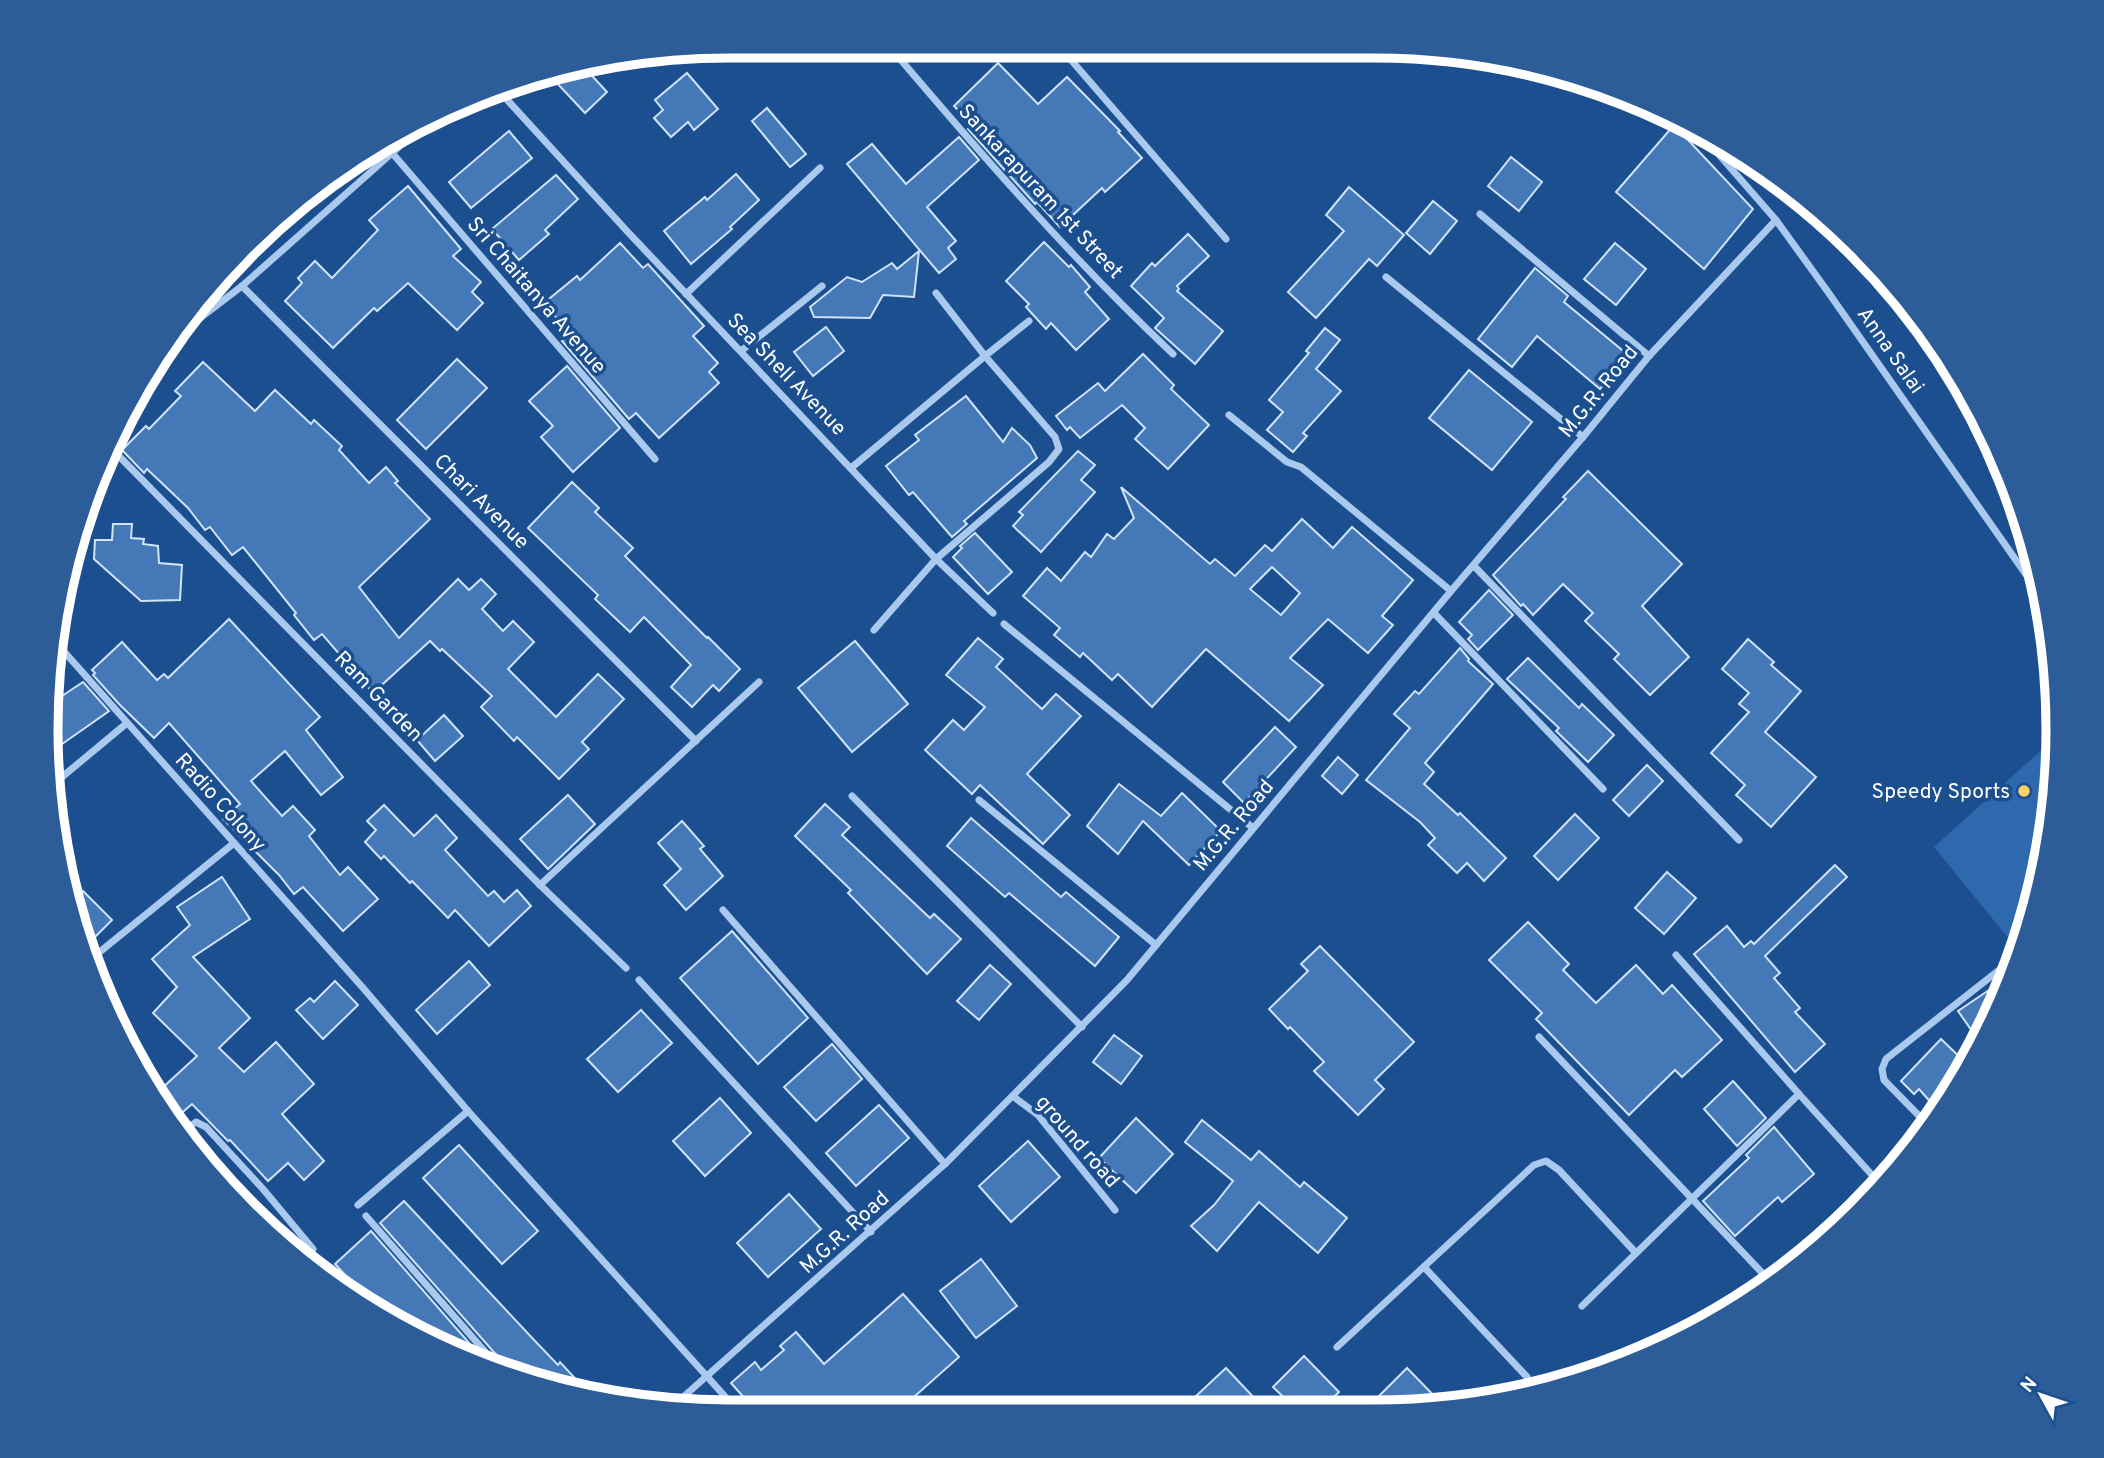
<svg xmlns="http://www.w3.org/2000/svg" width="2104" height="1458" font-family="Overpass,sans-serif">
<style>
.green{fill:#2e69ad}
.building{fill:#4478b7;stroke:#cfe3fa;stroke-width:2;fill-rule:evenodd}
.lines{fill:none;stroke-linecap:round;stroke-linejoin:round}
.street{stroke:#a9c9ee;stroke-width:7}
.poi-dot{fill:#ffd166;stroke:#1b4f8f;stroke-width:2.5}
.labels{text-anchor:middle;stroke-width:7;stroke-linejoin:round;paint-order:stroke}
.street-label{font-size:21px;fill:#fff;stroke:#1b4f8f}
.poi-label{font-size:21px;fill:#fff;stroke:#1b4f8f;text-anchor:end}
.rim{fill:none;stroke:#fff;stroke-width:9}
</style>
<rect width="100%" height="100%" fill="#1b4f8f"/>
<path class="green" d="M2058,735L2045,863L2018,950L1934,847Z"/>
<g class="building">
<path d="M998,63L1038,104L1067,77L1120,131L1118,132L1142,158L1105,192L1102,188L1060,227L1037,202L1035,204L968,129L973,125L954,106Z"/>
<path d="M582,65L607,92L585,113L555,81L571,66Z"/>
<path d="M687,73L718,109L694,130L688,122L671,137L654,118L663,110L655,100Z"/>
<path d="M767,108L806,154L790,167L752,121Z"/>
<path d="M1674,125L1753,209L1704,269L1616,192Z"/>
<path d="M509,131L532,158L471,208L449,182Z"/>
<path d="M959,137L979,160L927,207L956,241L948,248L956,259L939,273L847,164L872,144L906,184Z"/>
<path d="M1511,157L1542,182L1519,211L1488,186Z"/>
<path d="M736,174L759,200L730,227L732,229L691,264L664,231L705,197L707,200Z"/>
<path d="M556,175L578,199L545,230L549,234L519,260L492,229Z"/>
<path d="M408,186L461,249L453,256L481,282L472,292L483,303L457,330L408,283L377,311L374,308L333,348L285,301L302,283L298,278L315,261L332,278L378,230L369,220Z"/>
<path d="M1349,187L1404,235L1377,266L1369,259L1316,318L1288,292L1344,231L1326,215Z"/>
<path d="M1433,201L1457,221L1430,254L1406,233Z"/>
<path d="M1188,234L1209,256L1177,286L1179,289L1177,291L1223,331L1195,364L1155,328L1164,318L1131,286L1152,263L1155,266Z"/>
<path d="M1044,242L1069,267L1071,265L1090,287L1085,292L1109,319L1076,350L1051,323L1046,329L1026,307L1029,304L1006,281Z"/>
<path d="M620,243L643,268L648,264L704,326L693,336L718,363L709,372L719,383L659,438L636,413L629,419L562,341L570,334L544,303L577,276L580,280Z"/>
<path d="M1615,243L1646,269L1616,305L1584,279Z"/>
<path d="M919,251L914,297L883,295L870,318L814,317L810,307L847,277L862,282L892,263L897,269Z"/>
<path d="M1535,268L1568,296L1564,302L1628,355L1600,389L1537,336L1512,367L1478,339Z"/>
<path d="M826,327L844,351L813,376L794,352Z"/>
<path d="M1325,328L1340,340L1316,369L1341,391L1303,433L1307,436L1293,452L1267,430L1283,412L1269,400L1309,353L1306,351Z"/>
<path d="M1143,354L1174,385L1171,389L1209,425L1168,469L1135,439L1145,428L1122,405L1080,438L1070,427L1067,430L1056,416L1098,383L1105,391Z"/>
<path d="M457,359L487,388L426,449L397,420Z"/>
<path d="M203,362L255,411L275,390L311,424L314,420L342,446L339,450L369,483L386,467L398,481L395,483L430,519L359,587L399,638L458,579L469,590L481,579L496,594L482,609L503,631L513,621L534,642L508,669L556,717L598,674L624,699L582,742L589,749L559,779L517,737L514,741L481,707L492,696L442,649L440,651L430,641L373,693L322,634L314,640L294,615L296,613L243,547L232,555L210,527L205,530L188,508L147,469L144,473L122,450L146,426L149,429L181,396L175,391Z"/>
<path d="M567,366L620,428L573,472L541,437L553,426L529,401Z"/>
<path d="M1469,370L1532,422L1492,470L1429,418Z"/>
<path d="M966,396L1003,442L1012,428L1030,445L1037,458L964,521L967,524L952,537L913,492L909,495L886,466L919,440L915,435Z"/>
<path d="M1078,451L1095,465L1081,480L1095,492L1041,552L1013,526L1023,515L1019,512Z"/>
<path d="M1588,471L1682,564L1642,606L1689,657L1650,695L1614,659L1619,654L1585,621L1593,613L1563,584L1533,615L1523,604L1521,606L1493,575L1566,499L1563,497Z"/>
<path d="M572,482L599,508L595,512L633,548L625,556L707,638L708,637L740,669L719,691L713,685L692,707L671,687L691,665L644,617L630,632L595,599L598,595L528,528Z"/>
<path d="M1121,487L1210,564L1215,559L1235,576L1265,545L1272,551L1302,519L1333,548L1352,527L1413,580L1382,616L1393,625L1368,653L1328,619L1290,658L1323,685L1289,721L1206,649L1152,707L1118,674L1112,680L1083,653L1080,657L1054,635L1060,628L1023,596L1047,568L1061,581L1085,552L1091,557L1107,534L1114,539L1134,518ZM1272,567L1300,593L1281,615L1250,589Z"/>
<path d="M113,524H132L131,538L144,539L143,544L158,546L159,563L182,565L180,600L141,601L94,559L95,540H112Z"/>
<path d="M975,533L1012,572L988,594L953,557L962,548L960,546Z"/>
<path d="M1489,590L1513,615L1478,650L1468,639L1472,635L1459,622Z"/>
<path d="M229,619L320,717L306,730L343,777L321,795L285,751L251,781L282,816L293,806L315,830L309,836L340,875L348,867L378,899L343,931L303,887L294,894L279,875L223,819L240,804L169,723L154,738L119,704L93,675L95,673L92,670L122,642L157,680L164,674L168,678Z"/>
<path d="M978,638L1003,659L996,667L1042,709L1056,694L1081,716L1027,774L1070,815L1043,844L980,785L972,794L925,750L953,720L964,730L985,707L946,675Z"/>
<path d="M1748,639L1774,662L1771,665L1801,691L1765,732L1816,777L1771,827L1736,795L1745,785L1711,753L1749,712L1739,704L1749,693L1722,669Z"/>
<path d="M855,641L908,704L852,752L798,688Z"/>
<path d="M1460,648L1469,659L1468,661L1493,684L1425,763L1434,772L1424,784L1458,815L1460,813L1506,858L1484,881L1467,863L1457,873L1428,845L1435,838L1420,822L1366,780L1410,728L1394,714L1415,691L1419,694Z"/>
<path d="M1528,658L1579,708L1582,704L1614,735L1588,762L1556,731L1559,728L1507,679Z"/>
<path d="M83,682L109,711L55,749L53,702Z"/>
<path d="M444,715L463,736L435,761L417,740Z"/>
<path d="M1275,727L1296,747L1244,803L1223,782Z"/>
<path d="M1338,757L1358,775L1342,794L1322,776Z"/>
<path d="M1647,765L1663,781L1629,816L1613,800Z"/>
<path d="M1119,784L1161,816L1182,793L1221,831L1189,865L1143,821L1118,854L1087,826Z"/>
<path d="M568,795L595,824L548,869L520,839Z"/>
<path d="M825,804L850,827L842,835L930,918L934,914L961,939L927,974L848,893L851,890L795,836Z"/>
<path d="M384,805L414,836L436,815L457,838L445,850L488,896L494,891L504,902L517,890L531,906L489,946L455,910L448,918L412,881L410,883L384,856L381,859L365,842L376,830L367,821Z"/>
<path d="M1575,814L1599,838L1558,880L1534,856Z"/>
<path d="M971,818L1061,897L1066,892L1119,937L1095,966L1009,893L1005,897L947,846Z"/>
<path d="M682,821L704,846L700,849L723,876L686,910L664,885L681,869L658,843Z"/>
<path d="M1835,865L1847,877L1765,956L1780,973L1774,978L1800,1008L1795,1012L1825,1044L1795,1072L1694,954L1727,926L1744,947L1751,941L1754,944Z"/>
<path d="M1667,872L1696,898L1664,934L1635,908Z"/>
<path d="M222,877L250,919L193,957L250,1018L219,1048L244,1072L276,1042L314,1084L282,1114L324,1161L304,1180L288,1163L268,1181L230,1140L228,1141L192,1104L177,1117L159,1091L197,1056L153,1013L177,987L152,959L190,925L177,907Z"/>
<path d="M83,891L112,920L91,941L82,931L72,901Z"/>
<path d="M1528,922L1569,964L1563,970L1596,1003L1636,965L1663,994L1672,985L1722,1040L1682,1077L1675,1070L1629,1115L1536,1019L1542,1013L1489,960Z"/>
<path d="M732,931L808,1018L758,1064L680,978Z"/>
<path d="M1320,946L1414,1042L1375,1080L1384,1089L1358,1115L1314,1071L1324,1062L1290,1027L1288,1029L1269,1009L1308,971L1301,964Z"/>
<path d="M469,961L490,985L437,1034L416,1010Z"/>
<path d="M990,965L1011,984L979,1020L957,1001Z"/>
<path d="M335,981L358,1005L323,1039L296,1010L310,998L314,1002Z"/>
<path d="M1995,986L2003,997L1979,1041L1958,1011Z"/>
<path d="M641,1010L672,1043L618,1092L587,1059Z"/>
<path d="M1114,1035L1142,1056L1121,1084L1093,1062Z"/>
<path d="M1941,1039L1967,1064L1941,1111L1935,1103L1933,1105L1919,1089L1914,1094L1901,1081Z"/>
<path d="M832,1044L862,1079L816,1121L784,1087Z"/>
<path d="M1733,1081L1766,1118L1737,1146L1704,1109Z"/>
<path d="M720,1098L751,1133L705,1176L673,1141Z"/>
<path d="M879,1105L909,1138L856,1186L826,1153Z"/>
<path d="M1136,1118L1173,1154L1136,1193L1099,1158Z"/>
<path d="M1202,1120L1251,1160L1259,1151L1300,1187L1304,1182L1347,1218L1318,1253L1259,1202L1217,1251L1191,1226L1214,1205L1233,1181L1185,1142Z"/>
<path d="M1774,1127L1814,1174L1782,1202L1778,1197L1735,1236L1703,1201L1749,1158L1746,1155Z"/>
<path d="M1028,1141L1060,1177L1011,1222L979,1186Z"/>
<path d="M459,1145L538,1231L502,1264L423,1178Z"/>
<path d="M789,1194L821,1229L768,1277L737,1243Z"/>
<path d="M404,1201L535,1341L558,1365L560,1362L594,1399L508,1373L507,1367L380,1223Z"/>
<path d="M371,1231L491,1368L467,1360L375,1311L377,1309L335,1264Z"/>
<path d="M981,1259L1017,1306L976,1338L940,1291Z"/>
<path d="M903,1294L959,1357L897,1412H839L826,1398L809,1412H757L731,1383L755,1362L761,1370L784,1350L780,1346L796,1332L824,1364Z"/>
<path d="M1304,1356L1339,1392L1318,1412H1299L1273,1387Z"/>
<path d="M1226,1368L1258,1402L1247,1412H1179Z"/>
<path d="M1407,1368L1444,1406L1387,1411L1375,1400Z"/>
</g>
<g class="lines">
<g class="street">
<path d="M889,46C979,152 1071,258 1173,354"/>
<path d="M1059,46L1226,239"/>
<path d="M500,92L626,230L936,559L1049,462L1059,449L1055,437L985,356L851,468"/>
<path d="M1694,126L1776,220L1828,292L2046,603"/>
<path d="M393,154L655,459"/>
<path d="M1480,214L1649,356"/>
<path d="M1386,277L1583,437"/>
<path d="M242,286L696,741"/>
<path d="M936,293L985,356L1029,321"/>
<path d="M686,294L820,168"/>
<path d="M182,332L242,286L418,130"/>
<path d="M741,351L822,286"/>
<path d="M1229,415L1287,462L1301,467L1451,591"/>
<path d="M110,447L540,885L626,968"/>
<path d="M1474,566L1739,840"/>
<path d="M1434,613L1603,789"/>
<path d="M1004,624L1253,828"/>
<path d="M874,630L936,559L993,613"/>
<path d="M52,638L364,989L468,1111L739,1412"/>
<path d="M56,782L127,723"/>
<path d="M852,796L1082,1027"/>
<path d="M979,800L1156,945"/>
<path d="M540,885L759,682"/>
<path d="M723,910L945,1164"/>
<path d="M1676,955L1799,1094"/>
<path d="M91,959L234,843"/>
<path d="M639,980L871,1232"/>
<path d="M1539,1037L1767,1278"/>
<path d="M1014,1097L1038,1115L1115,1210"/>
<path d="M1929,1126L1884,1080L1882,1069L1886,1059L2017,956"/>
<path d="M186,1129L196,1122L206,1127L263,1189L313,1249"/>
<path d="M358,1205L468,1111"/>
<path d="M366,1216L502,1371"/>
<path d="M1424,1267L1527,1377L1535,1390"/>
<path d="M1582,1306L1799,1094L1881,1185"/>
<path d="M1337,1347L1534,1165L1546,1161L1559,1170L1636,1253"/>
<path d="M672,1407L945,1164L1127,980L1451,591L1583,437L1649,356L1776,220"/>
<path d="M1079,1412L1084,1408"/>
</g>
</g>
<circle class="poi-dot" cx="2024" cy="791" r="7"/>
<g class="labels">
<g class="street-label">
<text transform="translate(1041 191) rotate(47)" y="7">Sankarapuram 1st Street</text>
<text transform="translate(537 295) rotate(49)" y="7">Sri Chaitanya Avenue</text>
<text transform="translate(1891 350) rotate(55)" y="7">Anna Salai</text>
<text transform="translate(787 374) rotate(46)" y="7">Sea Shell Avenue</text>
<text transform="translate(1598 391) rotate(-51)" y="7">M.G.R. Road</text>
<text transform="translate(482 501) rotate(45)" y="7">Chari Avenue</text>
<text transform="translate(379 696) rotate(46)" y="7">Ram Garden</text>
<text transform="translate(221 802) rotate(48)" y="7">Radio Colony</text>
<text transform="translate(1233 825) rotate(-50)" y="7">M.G.R. Road</text>
<text transform="translate(1078 1141) rotate(49)" y="7">ground road</text>
<text transform="translate(844 1232) rotate(-42)" y="7">M.G.R. Road</text>
</g>
<g class="poi-label">
<text x="2010" y="798">Speedy Sports</text>
</g>
</g>
<path d="M0 0H2104V1458H0ZM729 58H1375A671 671 0 0 1 2046 729V729A671 671 0 0 1 1375 1400H729A671 671 0 0 1 58 729V729A671 671 0 0 1 729 58Z" fill="#2d5d98" fill-rule="evenodd"/>
<path class="rim" d="M729 58H1375A671 671 0 0 1 2046 729V729A671 671 0 0 1 1375 1400H729A671 671 0 0 1 58 729V729A671 671 0 0 1 729 58Z"/>
<g transform="translate(2041 1395) rotate(310)" stroke="#1b4f8f" stroke-width="5" paint-order="stroke">
<path d="M0-5L12 26L0 18L-12 26Z" fill="#ffffff"/>
<text y="-10" font-size="19" font-weight="bold" text-anchor="middle" fill="#ffffff">N</text>
</g>
</svg>
